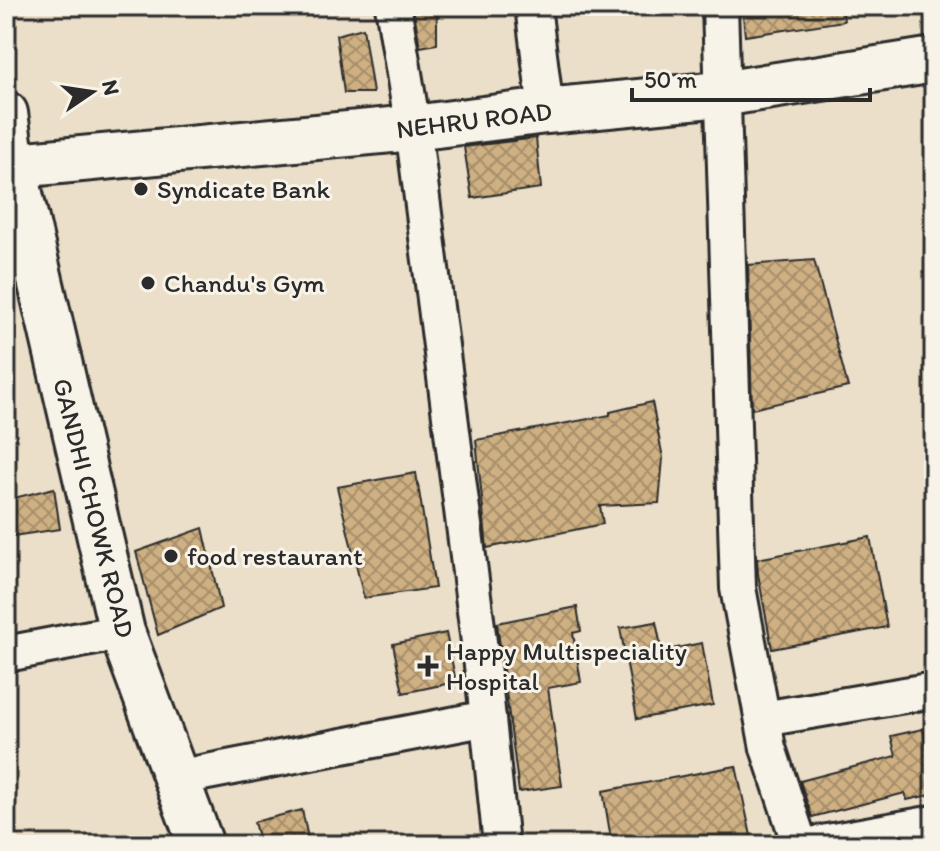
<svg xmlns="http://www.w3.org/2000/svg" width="940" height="851" font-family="Itim,sans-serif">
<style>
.building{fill:url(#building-cross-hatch);stroke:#2b2b2b;stroke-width:2}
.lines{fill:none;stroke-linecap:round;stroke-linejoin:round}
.minor-casing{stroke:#2b2b2b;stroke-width:40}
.tertiary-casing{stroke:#2b2b2b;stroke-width:48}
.secondary-casing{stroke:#2b2b2b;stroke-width:50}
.minor{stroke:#f7f3e8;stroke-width:34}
.tertiary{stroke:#f7f3e8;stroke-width:42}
.secondary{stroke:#f7f3e8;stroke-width:44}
.poi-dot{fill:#2b2b2b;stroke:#f7f3e8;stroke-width:3}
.labels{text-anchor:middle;stroke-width:6;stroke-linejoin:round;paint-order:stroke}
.street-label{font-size:26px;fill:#2b2b2b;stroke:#f7f3e8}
.poi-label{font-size:26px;fill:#2b2b2b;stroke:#f7f3e8;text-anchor:start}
</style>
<defs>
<pattern id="building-cross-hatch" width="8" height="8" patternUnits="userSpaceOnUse" patternTransform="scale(2)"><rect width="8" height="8" fill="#ceb082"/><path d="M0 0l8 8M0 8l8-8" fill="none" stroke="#a78f6b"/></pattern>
</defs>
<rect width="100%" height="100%" fill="#ebdfc9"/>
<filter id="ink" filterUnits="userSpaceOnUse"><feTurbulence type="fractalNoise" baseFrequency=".0125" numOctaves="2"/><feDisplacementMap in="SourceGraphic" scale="16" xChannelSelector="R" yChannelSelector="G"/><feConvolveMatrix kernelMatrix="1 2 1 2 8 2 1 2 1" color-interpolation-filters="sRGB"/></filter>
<g filter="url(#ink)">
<g class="building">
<path d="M413,6H437V44L420,47Z"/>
<path d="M742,6H842L844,21L745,36Z"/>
<path d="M363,28L373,93H344L336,35Z"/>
<path d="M536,138L541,188L472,198L464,147Z"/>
<path d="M814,260L848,387L752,409L748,265Z"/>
<path d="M652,402L663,458L659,503L600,506L603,524L487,548L476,440L610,415V412Z"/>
<path d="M416,473L435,588L364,598L337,487Z"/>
<path d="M54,488L60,529L6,537V500Z"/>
<path d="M203,528L221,608L158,635L136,552Z"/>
<path d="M870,537L887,627L772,649L758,574L757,559Z"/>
<path d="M577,607L581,631L573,633L581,682L548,688L562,786L519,792L497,623Z"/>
<path d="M656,622L662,651L702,643L713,705L637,719L620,628Z"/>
<path d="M446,633L456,682L403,693L393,644Z"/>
<path d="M923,729L934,776V794L907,800L905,793L812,817L800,781L896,756L891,736Z"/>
<path d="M736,766L753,845H612L603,791Z"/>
<path d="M302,810L308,838L279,845H260L254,822Z"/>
</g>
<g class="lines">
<defs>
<g id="minor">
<path d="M393,6L413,128L484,681L501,845"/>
<path d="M533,6L546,111"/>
<path d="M720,6L738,588L768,748L800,845"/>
<path d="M6,654L122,632"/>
<path d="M763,719L934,690"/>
<path d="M176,778L488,718"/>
<path d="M811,845L934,823"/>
</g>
<path id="tertiary" d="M6,113L13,164"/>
<g id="secondary">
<path d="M13,164L122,632L201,845"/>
<path d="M6,166L413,128L546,111L721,94L934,60"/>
</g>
</defs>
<use href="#minor" class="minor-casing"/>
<use href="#tertiary" class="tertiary-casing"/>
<use href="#secondary" class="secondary-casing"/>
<use href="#minor" class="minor"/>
<use href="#tertiary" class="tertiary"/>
<use href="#secondary" class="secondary"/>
</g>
</g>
<g class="poi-dot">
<circle cx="141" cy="189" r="8"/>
<circle cx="148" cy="283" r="8"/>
<circle cx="171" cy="556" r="8"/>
<path d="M424 654h8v8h8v8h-8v8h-8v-8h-8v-8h8z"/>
</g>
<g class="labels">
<g class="street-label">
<text transform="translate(474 120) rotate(-7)" y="9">NEHRU ROAD</text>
<text transform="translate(94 508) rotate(76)" y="9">GANDHI CHOWK ROAD</text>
</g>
<g class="poi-label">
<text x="157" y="198">Syndicate Bank</text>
<text x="164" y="292">Chandu's Gym</text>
<text x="187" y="565">food restaurant</text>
<text x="446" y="660">Happy Multispeciality<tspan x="446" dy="30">Hospital</tspan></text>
</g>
</g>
<rect width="940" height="851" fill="none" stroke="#f7f3e8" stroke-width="32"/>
<rect x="16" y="16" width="908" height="819" fill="none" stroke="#2b2b2b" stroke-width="3" filter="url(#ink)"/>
<g transform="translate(92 92) rotate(77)" stroke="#f7f3e8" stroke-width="6" paint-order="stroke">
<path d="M0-6L14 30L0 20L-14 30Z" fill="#2b2b2b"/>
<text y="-12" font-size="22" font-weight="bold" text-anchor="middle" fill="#2b2b2b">N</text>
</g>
<path d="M632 88v12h238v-12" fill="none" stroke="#2b2b2b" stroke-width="4"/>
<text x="644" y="88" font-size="24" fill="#2b2b2b" stroke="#f7f3e8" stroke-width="6" paint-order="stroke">50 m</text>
</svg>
